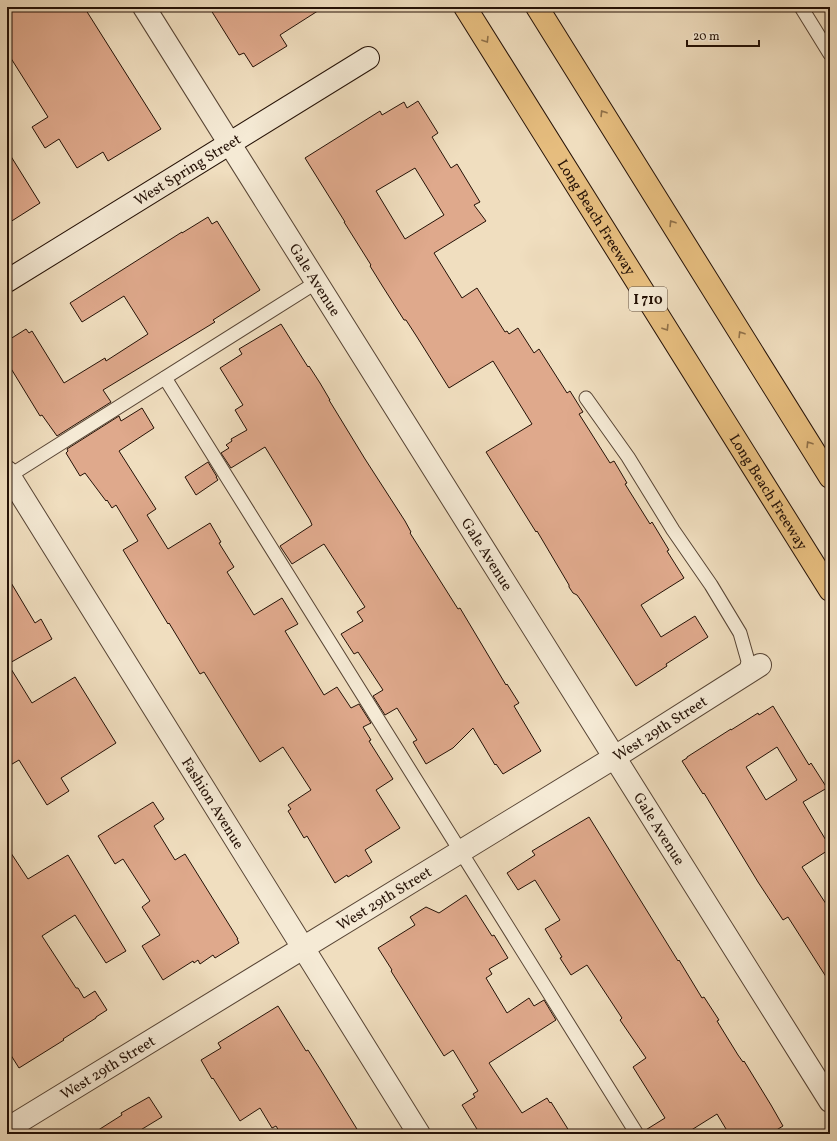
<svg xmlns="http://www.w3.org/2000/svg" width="837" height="1141" font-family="Vollkorn,serif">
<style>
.building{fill:#dfa98c;stroke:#241106;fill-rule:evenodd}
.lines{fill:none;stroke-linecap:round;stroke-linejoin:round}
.lane-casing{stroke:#574434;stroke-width:15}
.street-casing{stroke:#574434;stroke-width:24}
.secondary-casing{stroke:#241106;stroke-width:24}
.highway-casing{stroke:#241106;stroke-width:24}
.lane{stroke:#f5ead5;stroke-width:13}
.street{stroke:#f5ead5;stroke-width:22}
.secondary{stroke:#f5ead5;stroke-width:22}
.highway{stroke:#e8bf80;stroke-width:22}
.oneway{stroke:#907149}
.labels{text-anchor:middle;stroke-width:3;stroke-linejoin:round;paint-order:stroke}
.shield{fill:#f5ead5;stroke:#635244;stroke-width:1}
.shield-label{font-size:14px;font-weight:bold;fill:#241106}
.street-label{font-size:15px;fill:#241106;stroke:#f5ead5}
</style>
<rect width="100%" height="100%" fill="#f0debf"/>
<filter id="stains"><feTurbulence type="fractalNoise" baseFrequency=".005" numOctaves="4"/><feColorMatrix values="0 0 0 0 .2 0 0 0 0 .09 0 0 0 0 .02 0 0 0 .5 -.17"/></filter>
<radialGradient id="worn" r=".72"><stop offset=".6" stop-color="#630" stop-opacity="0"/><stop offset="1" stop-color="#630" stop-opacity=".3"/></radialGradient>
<g class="building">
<path d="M7,7H84L161,129L108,161L103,152L77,168L59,139L45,148L32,127L48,117L7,52Z"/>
<path d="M209,7H324L280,35L287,46L253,67L244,53L239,55Z"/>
<path d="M418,101L438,133L432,137L451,168L457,164L480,202L474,205L486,221L434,253L462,298L477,288L505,332L507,331L509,334L518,328L534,353L539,349L567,393L570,391L583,412L579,414L610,463L614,461L627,483L625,484L650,524L652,522L669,550L667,551L684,578L641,605L661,637L695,616L708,637L666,664L667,666L636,686L582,602L577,595L573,593L569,587V585L537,531L536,532L486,452L532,424L493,361L449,388L417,337L406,320H404L383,287L370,266L371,265L344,222H345L305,158L380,111L382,115L404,102L407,108ZM415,168L444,215L405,239L376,191Z"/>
<path d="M7,150L40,203L7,224Z"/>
<path d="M208,217L212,224L217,221L260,290L213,320L215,322L103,390L111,402L57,436L42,415L40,416L7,362V341L26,329L29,333L32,331L64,383L105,358L106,361L148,334L124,296L82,322L70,303L182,232V233Z"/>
<path d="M281,324L308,367L309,366L320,383L330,400H329L365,459L405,521L411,532L410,533L458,609L460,608L506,685L507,684L519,703L514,706L541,751L503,774L496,764L495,765L473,728L453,748L426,764L413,742L417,740L397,708L385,715L373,696L383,690L358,652L354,654L341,634L363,621L357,612L365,607L324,544L292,564L280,546L312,525L310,520L265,447L231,468L221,453L229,448L226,445L232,441L231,439L247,430L235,410L243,405L220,368L242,354L239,349Z"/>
<path d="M142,408L154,428L119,451L156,509L147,515L168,549L210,523L221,542L219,543L234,567L227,572L254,615L282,598L298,624L285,631L324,695L337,687L351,708L359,704L371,723L363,727L371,740L369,741L393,779L376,790L400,828L365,850L372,862L348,877L347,875L335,883L307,836L304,838L288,811L291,809L288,805L311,790L283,747L260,762L204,672L200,674L169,623L168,624L123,550L138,541L116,505L112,508L107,500L106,501L85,473L80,476L66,453L68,451L67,449L119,416L121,421Z"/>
<path d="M208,462L217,477H216L218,480L196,495L185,477Z"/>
<path d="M7,576L35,623L41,619L52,639L8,664L32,703L75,677L116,743L61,778L69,791L47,805L19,760L7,767Z"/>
<path d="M773,706L809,765L811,763L827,788L803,802L830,847V849L802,867L830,910V983L788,917L783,920L758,882L704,793L703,794L682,761L687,758V757L731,729V730L758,713L759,715ZM777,747L797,780L766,800L746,767Z"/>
<path d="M153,802L164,819L154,826L175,860L185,854L238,939H237L239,943L215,958L213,955L200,964L198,960L194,963L193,961L163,980L142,946L160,935L142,907L150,901L123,859L115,864L98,836Z"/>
<path d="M589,817L678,961L679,960L702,998L704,997L719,1020L717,1021L738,1055L743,1062L744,1061L771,1105L783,1126L770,1134H729L717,1114L685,1134H645L644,1131L665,1118L633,1067L646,1058L620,1020L622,1018L587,965L571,975L560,958L562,957L545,929L560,920L535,880L518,890L507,873L535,855L532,851Z"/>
<path d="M7,847L28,879L68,855L126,951L106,963L75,915L42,936L76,988H78L84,998L95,991L107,1010L96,1017V1018L63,1039L64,1040L19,1068L7,1049Z"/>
<path d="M466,895L492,936L494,935L508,958L489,969L492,974L486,978L507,1013L529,998L534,1006L544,1000L556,1020L489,1063L522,1113L547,1098L550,1103L551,1102L571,1134H480L462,1105L475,1097L473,1094L478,1091L453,1050L444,1056L391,971L392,970L378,948L415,925L410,917L426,907L439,913Z"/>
<path d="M278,1006L306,1051L308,1050L320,1069L360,1134H281L276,1126L272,1128L260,1108L240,1121L213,1078L212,1079L201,1060L221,1048L218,1043Z"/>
<path d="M149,1097L162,1117L134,1134H92L122,1115L121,1113Z"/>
</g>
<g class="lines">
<defs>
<g id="lane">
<path d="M801,7L830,54"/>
<path d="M165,378L637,1134"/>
<path d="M586,398L628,457L673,530L711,585L740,633L748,661L745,675"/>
<path d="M9,476L317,282"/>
</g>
<g id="street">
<path id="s1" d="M144,7L830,1101"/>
<path id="s2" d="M7,472L419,1134"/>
<path id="s3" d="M7,1129L615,757L760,665"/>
</g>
<g id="secondary">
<path id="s4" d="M7,281L368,58"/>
</g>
<g id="highway">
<path id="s5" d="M465,7L830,590"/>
<path d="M537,7L830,477"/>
</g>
</defs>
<use href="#lane" class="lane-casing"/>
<use href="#street" class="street-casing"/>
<use href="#secondary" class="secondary-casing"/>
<use href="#highway" class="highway-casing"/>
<use href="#lane" class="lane"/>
<use href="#street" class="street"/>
<use href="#secondary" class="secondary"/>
<use href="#highway" class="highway"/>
</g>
<defs><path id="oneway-chevron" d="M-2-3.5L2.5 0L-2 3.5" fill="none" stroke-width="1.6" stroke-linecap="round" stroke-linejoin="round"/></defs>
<g class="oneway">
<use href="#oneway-chevron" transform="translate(486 40) rotate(58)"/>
<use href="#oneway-chevron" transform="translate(603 113) rotate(-122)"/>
<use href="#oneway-chevron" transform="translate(672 223) rotate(-122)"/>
<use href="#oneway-chevron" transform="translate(666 328) rotate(58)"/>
<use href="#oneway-chevron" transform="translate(741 334) rotate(-122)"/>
<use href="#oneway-chevron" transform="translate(809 444) rotate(-122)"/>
</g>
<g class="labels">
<rect class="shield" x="629" y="287" width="38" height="24" rx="3"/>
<g class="shield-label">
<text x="648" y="304">I 710</text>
</g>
<g class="street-label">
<text dy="5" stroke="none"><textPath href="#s4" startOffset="212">West Spring Street</textPath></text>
<text dy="5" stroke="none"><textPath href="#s5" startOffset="248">Long Beach Freeway</textPath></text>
<text dy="5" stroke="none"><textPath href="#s1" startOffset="322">Gale Avenue</textPath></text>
<text dy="5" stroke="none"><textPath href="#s5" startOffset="572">Long Beach Freeway</textPath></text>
<text dy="5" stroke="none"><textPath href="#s1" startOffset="646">Gale Avenue</textPath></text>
<text dy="5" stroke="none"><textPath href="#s3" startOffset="766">West 29th Street</textPath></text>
<text dy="5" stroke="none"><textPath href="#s2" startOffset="390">Fashion Avenue</textPath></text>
<text dy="5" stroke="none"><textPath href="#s1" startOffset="970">Gale Avenue</textPath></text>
<text dy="5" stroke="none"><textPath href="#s3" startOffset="442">West 29th Street</textPath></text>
<text dy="5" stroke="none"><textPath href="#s3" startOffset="118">West 29th Street</textPath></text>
</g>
</g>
<rect width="837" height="1141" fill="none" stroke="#f0debf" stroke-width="24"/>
<rect x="8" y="8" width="821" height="1125" fill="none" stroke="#241106" stroke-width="2"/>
<rect x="12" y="12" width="813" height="1117" fill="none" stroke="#241106"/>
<path d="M687 40v6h72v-6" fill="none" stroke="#241106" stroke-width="2"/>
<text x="693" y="40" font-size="12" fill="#241106" stroke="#f5ead5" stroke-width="3" paint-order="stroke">20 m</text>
<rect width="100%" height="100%" filter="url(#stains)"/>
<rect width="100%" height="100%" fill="url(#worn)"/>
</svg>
